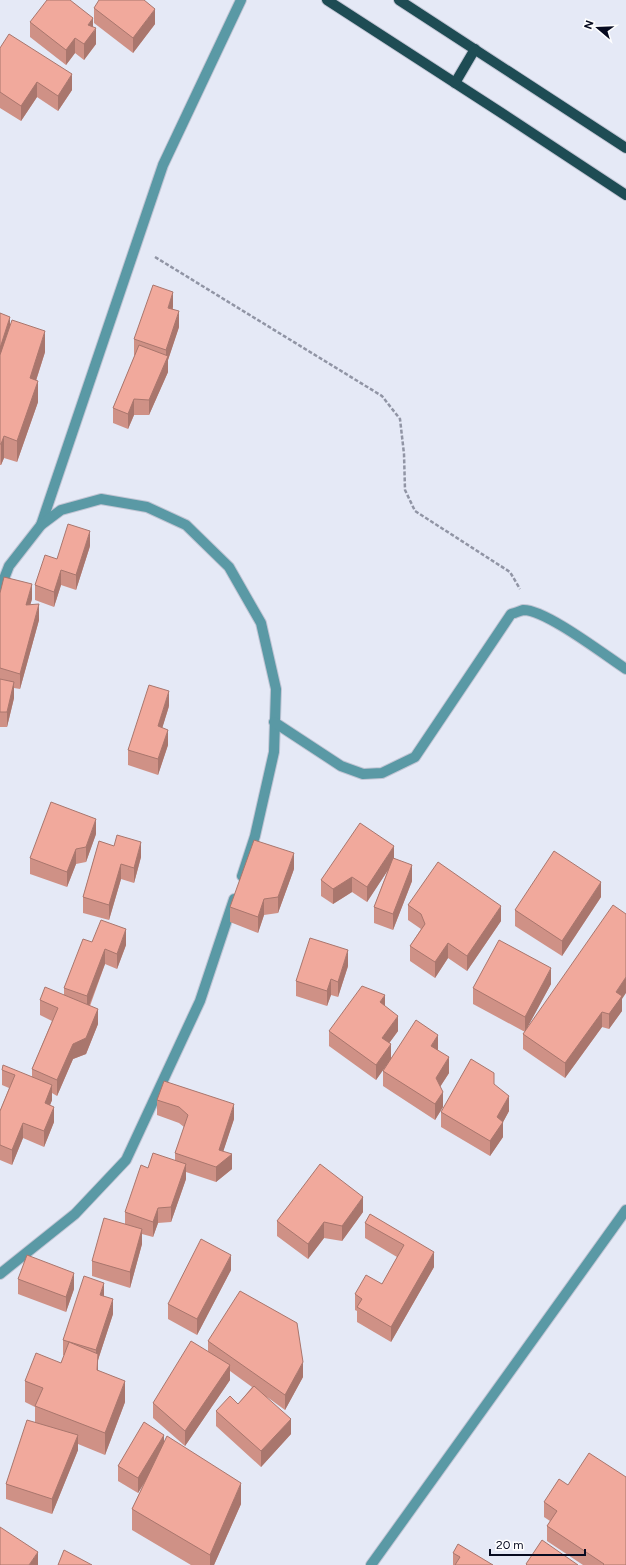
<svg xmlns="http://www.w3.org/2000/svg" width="626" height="1565" font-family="Figtree,sans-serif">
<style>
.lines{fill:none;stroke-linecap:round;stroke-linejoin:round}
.minor-casing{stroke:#c1c5d4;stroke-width:12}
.major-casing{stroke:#c1c5d4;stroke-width:12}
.path{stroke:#9195a5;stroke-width:2.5;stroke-dasharray:4 2;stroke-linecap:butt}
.minor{stroke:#5a99a5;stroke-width:10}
.major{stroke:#1e4c54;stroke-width:10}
.wall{fill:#cf9186}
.shaded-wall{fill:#a9766d}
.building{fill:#f1a99c;stroke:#a9766d}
</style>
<rect width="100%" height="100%" fill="#e5e9f6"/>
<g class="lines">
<defs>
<g id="minor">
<path d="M41,525L163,165L241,0"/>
<path d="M0,589L9,566L41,525L61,510L101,499L147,507L186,525L229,567L261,623L276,689L274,752L255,836L242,876"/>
<path d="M274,722L341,766L363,774L382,773L415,757L511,614C515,613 520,611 523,610C545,609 606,656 626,669"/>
<path d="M0,1274L75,1214L126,1160L200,1001L234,899"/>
<path d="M371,1565L626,1210"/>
</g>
<g id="major">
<path d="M327,0L500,112L626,195"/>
<path d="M399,0L626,148"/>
<path d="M455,83L475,49"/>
</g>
</defs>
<use href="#minor" class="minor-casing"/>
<use href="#major" class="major-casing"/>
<path class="path" d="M155,257L382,396L400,419L404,454L405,490L415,511L510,572L520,589"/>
<use href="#minor" class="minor"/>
<use href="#major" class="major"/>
</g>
<g class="wall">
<path d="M94,8L155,24L133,53L94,23Z"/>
<path d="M30,22L93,27L96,44L84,60L75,53L66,65L30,37Z"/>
<path d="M0,48L72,90L58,111L37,97L21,121L0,108Z"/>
<path d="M173,307V309L179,327L168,360V372L149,415H134L128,429L113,423V408L135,355H134V339Z"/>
<path d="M0,313L10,324L45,352L36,381L38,402L17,462L4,458L1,465H0Z"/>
<path d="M90,546L76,590L61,585L54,607L35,600V585Z"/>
<path d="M0,593L32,599L30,605L39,620L20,689L14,688V698L7,727H0Z"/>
<path d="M169,706L162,728L168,745L158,775L128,765V750Z"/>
<path d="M96,834L86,862L76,864L67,887L30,874V858Z"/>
<path d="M99,841L141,857L134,883L121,879L109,920L83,913V897Z"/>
<path d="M394,859L412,881L393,930L374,923V907L388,870L367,902L352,892L333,904L321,896V880Z"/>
<path d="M294,869L278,913L264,915L258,933L230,922V907Z"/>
<path d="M601,897L562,956L515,926V910Z"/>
<path d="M408,905L501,921L467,971L448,958L435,978L410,961V946L421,929L408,920Z"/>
<path d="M92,942L126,945L117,969L105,964L90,1006L98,1024L86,1054L73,1059L57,1096L52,1093V1100L50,1105L54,1122L44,1147L23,1138L12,1165L0,1160V1111L9,1088L2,1085V1070L32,1077V1069L52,1021L40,1015V1000L64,995V988Z"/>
<path d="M348,966L338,997L331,995L327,1006L296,996V981Z"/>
<path d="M551,984L525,1031L622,999V1011L609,1029L602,1027L565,1078L523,1049V1034L525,1032L473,1004V988Z"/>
<path d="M385,1006L398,1031L389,1043L391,1059L438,1050L449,1073L440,1087L443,1107L435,1120L383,1086V1071L389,1061L376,1080L329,1046V1031Z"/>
<path d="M494,1084L509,1111L503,1122V1137L490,1156L441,1127V1112Z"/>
<path d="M157,1100L234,1119L223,1152L232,1169L216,1182L186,1172V1179L171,1222L158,1223L153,1237L142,1234V1244L130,1288L92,1276V1261L125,1224V1212L148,1168L175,1160V1153L184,1127L179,1123L157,1115Z"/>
<path d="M363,1212L342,1241L324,1238L308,1259L277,1236V1221Z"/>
<path d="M370,1214L434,1267L391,1342L357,1322V1311L355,1310V1294L382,1284L397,1257L365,1238V1223Z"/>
<path d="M231,1270L197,1335L168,1319V1304Z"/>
<path d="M18,1279L74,1289L66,1312L18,1294Z"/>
<path d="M104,1296L113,1314L98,1360V1371L125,1402L105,1455L78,1444V1450L52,1514L6,1499V1484L35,1422V1407L25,1402V1381L61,1363L64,1355H63V1340Z"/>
<path d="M208,1341L303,1377L285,1410L267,1397L291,1434L261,1467L216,1426V1411L238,1404L252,1387L230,1371V1380L185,1446L153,1418V1403L208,1351Z"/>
<path d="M164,1441L241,1504L214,1565H191L132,1530V1509L145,1482L138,1493L118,1481V1466Z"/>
<path d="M568,1485L626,1565H583L547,1541V1526L550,1521L544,1517V1502Z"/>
<path d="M453,1553L493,1565H453Z"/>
</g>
<g class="shaded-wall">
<path d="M155,9V24L133,53V38Z"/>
<path d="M93,18V33L96,28V44L84,60V44L88,25Z"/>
<path d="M75,38V53L66,65V50Z"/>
<path d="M72,74V90L58,111V96Z"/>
<path d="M37,82V97L21,121V106Z"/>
<path d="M173,292V307L168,323V308Z"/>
<path d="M179,311V327L168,360V372L149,415V400L166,361V350Z"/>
<path d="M10,317V332L0,363V348Z"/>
<path d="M45,331V352L30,399V378Z"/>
<path d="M38,381V402L17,462V441Z"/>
<path d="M134,399V415L128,429V414Z"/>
<path d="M4,436V458L1,465V444Z"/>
<path d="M90,531V546L76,590V575Z"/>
<path d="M61,570V585L54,607V592Z"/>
<path d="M32,584V599L26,620V605Z"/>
<path d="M39,604V620L20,689V674Z"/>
<path d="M14,682V698L7,727V712Z"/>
<path d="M169,691V706L158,742V726Z"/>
<path d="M168,730V745L158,775V759Z"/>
<path d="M96,819V834L86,862V847Z"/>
<path d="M141,842V857L134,883V868Z"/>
<path d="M394,846V861L367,902V887Z"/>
<path d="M76,849V864L67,887V872Z"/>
<path d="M294,853V869L278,913V897Z"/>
<path d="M121,864V879L109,920V905Z"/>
<path d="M412,865V881L393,930V914Z"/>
<path d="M352,877V892L333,904V889Z"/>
<path d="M601,882V897L562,956V941Z"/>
<path d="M264,899V915L258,933V917Z"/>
<path d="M501,906V921L467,971V956Z"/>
<path d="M126,929V945L117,969V954Z"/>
<path d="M448,943V958L435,978V962Z"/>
<path d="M105,949V964L87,1011V996Z"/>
<path d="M348,950V966L338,997V982Z"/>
<path d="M551,968V984L525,1032V1017Z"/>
<path d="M626,977V993L622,999V1011L609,1029V1014L616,992Z"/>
<path d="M331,979V995L327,1006V991Z"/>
<path d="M385,995V1011L380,1002Z"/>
<path d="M98,1009V1024L86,1054L73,1059L57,1096V1080L73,1044Z"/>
<path d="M602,1012V1027L565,1078V1063Z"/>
<path d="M398,1016V1031L382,1053V1038Z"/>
<path d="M438,1035V1050L431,1061V1046Z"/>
<path d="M391,1044V1059L376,1080V1065Z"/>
<path d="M449,1057V1073L436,1093V1078Z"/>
<path d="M52,1085V1100L45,1118V1103Z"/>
<path d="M443,1092V1107L435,1120V1104Z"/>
<path d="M509,1096V1111L502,1124L503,1122V1137L490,1156V1141L497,1117Z"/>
<path d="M234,1104V1119L219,1164L232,1154V1169L216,1182V1167L219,1150Z"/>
<path d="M54,1107V1122L44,1147V1131Z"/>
<path d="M23,1123V1138L12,1165V1150Z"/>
<path d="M186,1164V1179L171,1222V1207Z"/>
<path d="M363,1197V1212L342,1241V1226Z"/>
<path d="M158,1208V1223L153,1237V1222Z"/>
<path d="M324,1222V1238L308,1259V1244Z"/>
<path d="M142,1229V1244L130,1288V1272Z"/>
<path d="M434,1252V1267L391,1342V1327Z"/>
<path d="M231,1255V1270L197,1335V1319Z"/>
<path d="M74,1273V1289L66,1312V1297Z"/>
<path d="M104,1283V1299L100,1295Z"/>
<path d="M113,1299V1314L98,1360V1375L96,1366V1350Z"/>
<path d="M303,1362V1377L285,1410V1395Z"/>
<path d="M230,1365V1380L185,1446V1431Z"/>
<path d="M125,1381V1402L105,1455V1433Z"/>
<path d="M291,1419V1434L261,1467V1451Z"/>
<path d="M78,1435V1450L52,1514V1499Z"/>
<path d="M164,1435V1450L138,1493V1478Z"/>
<path d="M241,1483V1504L214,1565H210V1555Z"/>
<path d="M38,1552V1565H29Z"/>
</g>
<g class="building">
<path d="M47,0H70L93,18L88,25L96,28L84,44L75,38L66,50L30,22Z"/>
<path d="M99,0H144L155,9L133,38L94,8Z"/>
<path d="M9,34L72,74L58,96L37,82L21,106L0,92V48Z"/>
<path d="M153,285L173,292L168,308L179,311L166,350L134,339Z"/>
<path d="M0,313L10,317L0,348Z"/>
<path d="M12,320L45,331L30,378L38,381L17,441L4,436L1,444H0V355Z"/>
<path d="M139,345L168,356L149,400L134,399L128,414L113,408Z"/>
<path d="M68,524L90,531L76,575L61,570L54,592L35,585L45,555L57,559Z"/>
<path d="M4,577L32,584L26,605L39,604L20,674L0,668V593Z"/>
<path d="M0,679L14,682L7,712H0Z"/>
<path d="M149,685L169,691L158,726L168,730L158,759L128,750Z"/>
<path d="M51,802L96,819L86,847L76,849L67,872L30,858Z"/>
<path d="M360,823L394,846L367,887L352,877L333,889L321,880Z"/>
<path d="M117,835L141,842L134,868L121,864L109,905L83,897L99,841L114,846Z"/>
<path d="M254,840L294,853L278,897L264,899L258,917L230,907Z"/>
<path d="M554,851L601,882L562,941L515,910Z"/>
<path d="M393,858L412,865L393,914L374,907Z"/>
<path d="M438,862L501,906L467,956L448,943L435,962L410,946L425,924L421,914L408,905Z"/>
<path d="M613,905L626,914V977L616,992L622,996L609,1014L602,1012L565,1063L523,1034Z"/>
<path d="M101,920L126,929L117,954L105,949L87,996L64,988L83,939L92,942Z"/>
<path d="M310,938L348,950L338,982L331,979L327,991L296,981Z"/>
<path d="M499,940L551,968L525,1017L473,988Z"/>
<path d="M362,986L385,995L380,1002L398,1016L382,1038L391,1044L376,1065L329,1031Z"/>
<path d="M45,987L98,1009L86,1038L73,1044L57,1080L32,1069L58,1008L40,1000Z"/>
<path d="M416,1020L438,1035L431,1046L449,1057L436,1078L443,1092L435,1104L383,1071Z"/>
<path d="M471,1059L494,1073V1084L509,1096L497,1117L503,1122L490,1141L441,1112Z"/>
<path d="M3,1065L52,1085L45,1103L54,1107L44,1131L23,1123L12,1150L0,1145V1111L15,1075L2,1070Z"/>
<path d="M164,1081L234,1104L219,1150L232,1154L216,1167L175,1153L188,1115L179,1107L157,1100Z"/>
<path d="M153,1153L186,1164L171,1207L158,1208L153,1222L125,1212L141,1165L148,1168Z"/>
<path d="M320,1164L363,1197L342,1226L324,1222L308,1244L277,1221Z"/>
<path d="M370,1214L434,1252L391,1327L357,1307L362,1299L355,1294L366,1275L382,1284L404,1245L365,1223Z"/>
<path d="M104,1218L142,1229L130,1272L92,1261Z"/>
<path d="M201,1239L231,1255L197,1319L168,1304Z"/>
<path d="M27,1255L74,1273L66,1297L18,1279Z"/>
<path d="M84,1276L104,1283L100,1295L113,1299L96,1350L63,1340Z"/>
<path d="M240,1291L297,1323L303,1362L285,1395L208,1341Z"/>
<path d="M191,1341L230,1365L185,1431L153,1403Z"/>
<path d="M69,1342L98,1354L97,1370L125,1381L105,1433L35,1406L43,1388L25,1381L36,1353L61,1363Z"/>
<path d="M254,1386L291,1419L261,1451L216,1411L230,1396L238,1404Z"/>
<path d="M27,1420L78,1435L52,1499L6,1484Z"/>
<path d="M144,1422L164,1435L138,1478L118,1466Z"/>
<path d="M167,1436L241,1483L210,1555L132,1509Z"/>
<path d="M589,1453L626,1477V1565H603L604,1564L547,1526L557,1511L544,1502L559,1479L568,1485Z"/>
<path d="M0,1527L38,1552L29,1565H0Z"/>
<path d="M542,1540L578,1565H527L526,1564Z"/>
<path d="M458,1544L493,1565H455L460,1557L453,1553Z"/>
<path d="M64,1550L92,1565H58Z"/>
</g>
<g transform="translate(598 28) rotate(289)" stroke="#ffffff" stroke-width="3" paint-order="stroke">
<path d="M0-3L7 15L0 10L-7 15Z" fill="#070b20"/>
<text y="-6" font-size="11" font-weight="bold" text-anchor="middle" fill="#070b20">N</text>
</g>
<path d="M490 1549v6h95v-6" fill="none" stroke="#070b20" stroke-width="2"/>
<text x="496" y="1549" font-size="12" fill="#070b20" stroke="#ffffff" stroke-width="3" paint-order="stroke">20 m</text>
</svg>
